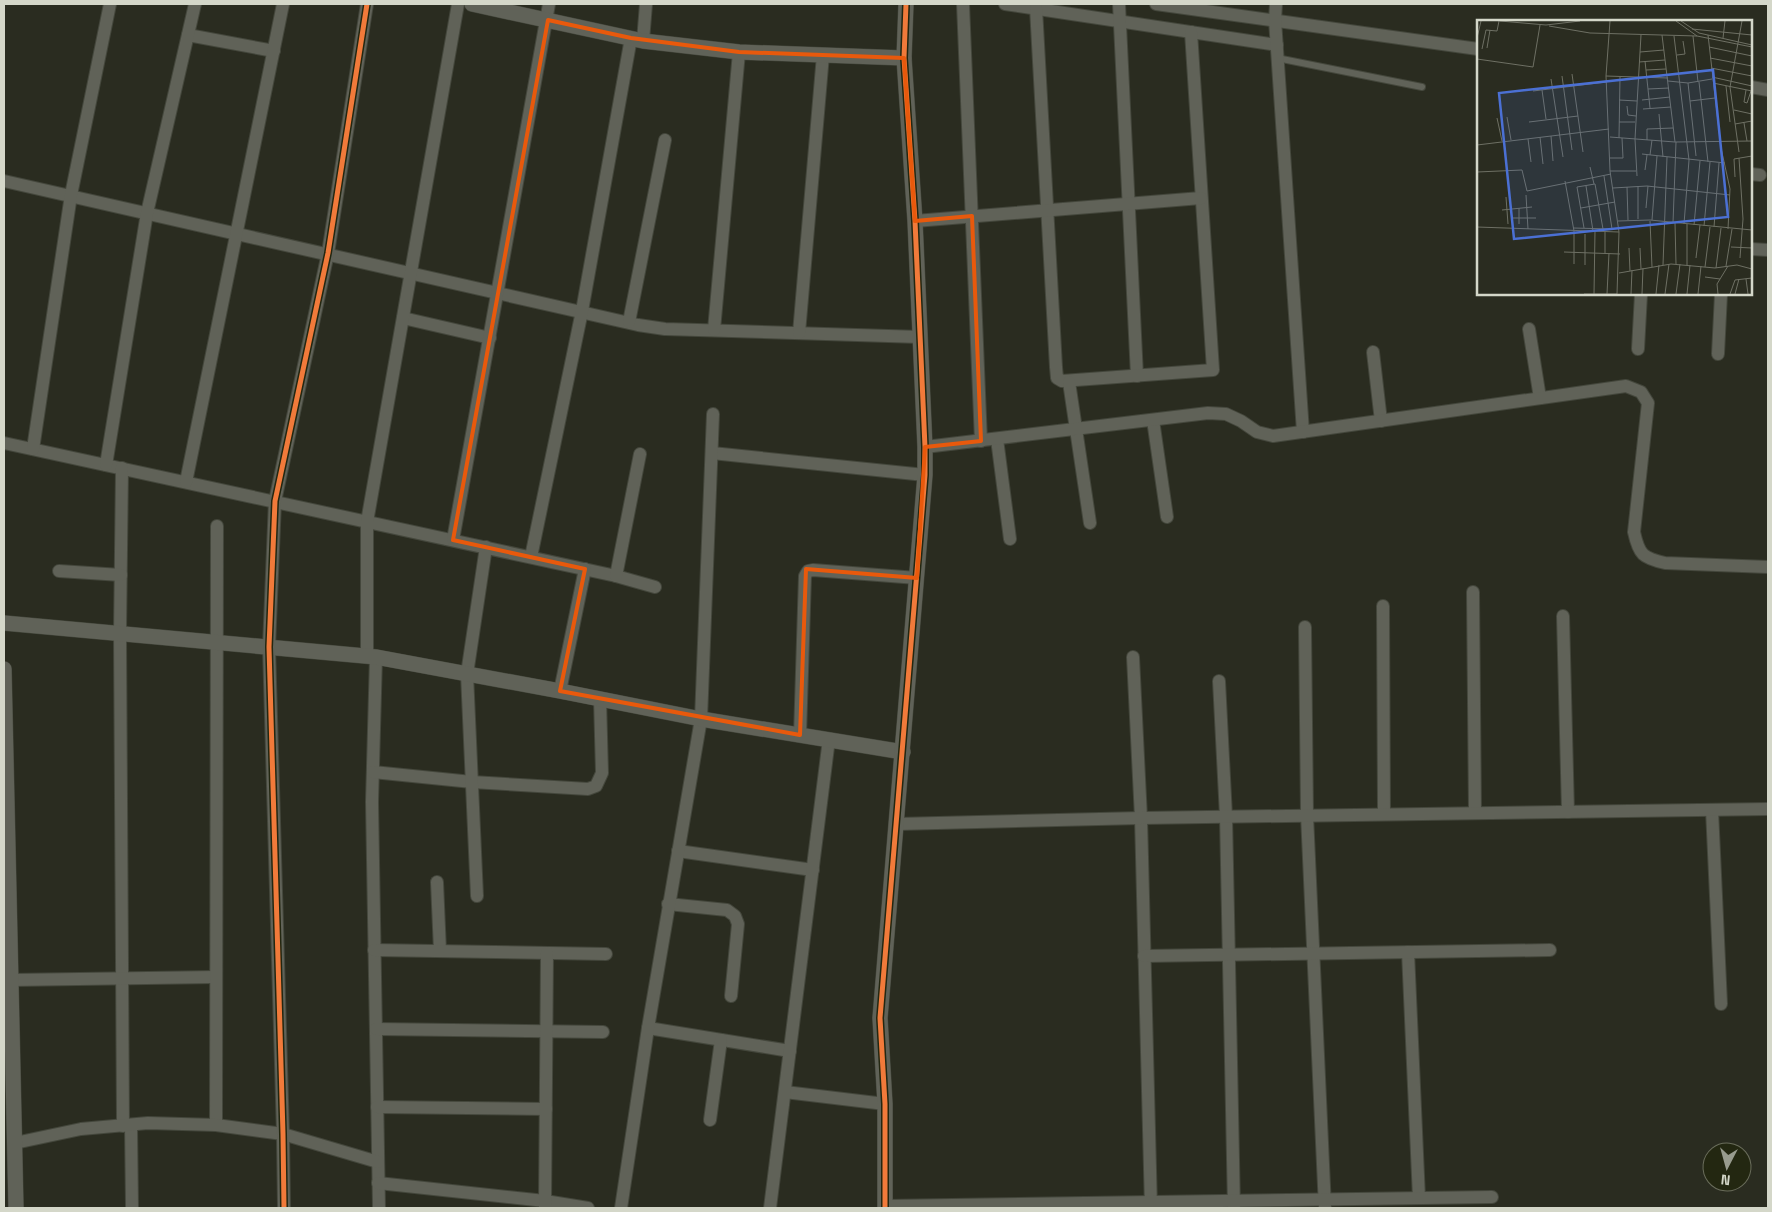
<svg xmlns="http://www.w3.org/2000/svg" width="1772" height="1212" font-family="'Space Grotesk',sans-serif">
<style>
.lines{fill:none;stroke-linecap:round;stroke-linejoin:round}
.service-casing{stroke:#44473c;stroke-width:8}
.minor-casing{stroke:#44473c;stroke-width:14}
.tertiary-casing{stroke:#44473c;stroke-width:16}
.service{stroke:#606258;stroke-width:6}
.minor{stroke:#606258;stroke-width:12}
.tertiary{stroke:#606258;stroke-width:15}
.cycleway-casing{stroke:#232711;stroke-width:8}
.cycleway{stroke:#f17a3a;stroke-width:5}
.marked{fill:none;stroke:#e8590c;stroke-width:4;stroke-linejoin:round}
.inset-road{fill:none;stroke:#6e7064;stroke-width:1}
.view{fill:#4b70d4;fill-opacity:0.15;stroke:#4b70d4;stroke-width:2.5}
.inset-edge{fill:none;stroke:#d4d7c9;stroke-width:2.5}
</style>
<rect width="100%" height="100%" fill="#2a2c20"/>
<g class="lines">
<defs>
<path id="service" d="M1277,58L1422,87"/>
<g id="minor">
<path d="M963,4L981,441"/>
<path d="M1005,4L1277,45"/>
<path d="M1119,4L1137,376"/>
<path d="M1156,4L1478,49"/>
<path d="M1276,4L1275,20L1303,432"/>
<path d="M1036,8L1056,367L1057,378L1062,381L1213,370L1191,32"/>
<path d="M188,35L274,51"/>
<path d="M643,41L646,4"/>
<path d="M1751,87L1768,90"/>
<path d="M1751,174L1760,175"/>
<path d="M4,181L638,325L665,329L920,337"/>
<path d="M915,221L1201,198"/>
<path d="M1751,249L1768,250"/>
<path d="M403,318L490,338"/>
<path d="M629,322L665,140"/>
<path d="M1529,329L1540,398"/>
<path d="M714,330L739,52"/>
<path d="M799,333L823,55"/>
<path d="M1638,349L1641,294"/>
<path d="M1373,352L1381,421"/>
<path d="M1718,354L1721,294"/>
<path d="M1069,382L1090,523"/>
<path d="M1153,420L1167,517"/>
<path d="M997,439L1010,539"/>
<path d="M4,443L616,576L655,587"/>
<path d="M925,447L1208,413L1226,414L1241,421L1257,432L1273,436L1626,386L1641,392L1648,403L1634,532C1639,555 1643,558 1665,563L1768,567"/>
<path d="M33,449L71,195L110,4"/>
<path d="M712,453L925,475"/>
<path d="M106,465L147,213L195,4"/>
<path d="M122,468L120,634L123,1126"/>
<path d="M186,482L283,4"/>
<path d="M453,540L549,4"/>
<path d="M531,557L582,311L631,38"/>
<path d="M59,571L121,575"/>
<path d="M616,576L640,454"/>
<path d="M1473,592L1475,813"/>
<path d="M1383,606L1384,814"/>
<path d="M1563,616L1568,812"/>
<path d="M1305,627L1307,815L1325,1208"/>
<path d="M367,656V522L458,4"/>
<path d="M376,657L372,802L379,1208"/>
<path d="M1133,657L1141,818L1151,1208"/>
<path d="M1219,681L1226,816L1234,1208"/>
<path d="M560,691L585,569"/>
<path d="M800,735L805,576L808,571L813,570L917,578"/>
<path d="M373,772L472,782L588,789L596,786L602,773L600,699"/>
<path d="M1712,810L1721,1004"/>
<path d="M897,824L1141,818L1768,809"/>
<path d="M678,851L813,870"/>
<path d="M437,882L440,951"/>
<path d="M477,896L467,674L486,547"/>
<path d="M668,904L727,910L735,916L738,924L731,996"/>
<path d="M374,950L606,954"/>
<path d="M1408,952L1419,1198"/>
<path d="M1144,956L1550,950"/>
<path d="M10,980L216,977"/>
<path d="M648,1028L790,1051"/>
<path d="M376,1029L603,1032"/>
<path d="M785,1092L885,1104"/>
<path d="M377,1107L546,1109"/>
<path d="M710,1120L721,1040"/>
<path d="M131,1125L132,1208"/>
<path d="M216,1125L217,526"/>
<path d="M15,1143L81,1129L148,1123L216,1125L283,1134L378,1162"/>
<path d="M378,1183L545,1201L588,1208"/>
<path d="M885,1206L1492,1197"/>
<path d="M284,1208L283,1134L269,647L275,501L328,253L367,4"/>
<path d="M545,1208L547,953"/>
<path d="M621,1208L648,1028L701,719L713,414"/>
<path d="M770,1208L829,739"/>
</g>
<g id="tertiary">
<path d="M472,4L643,41L739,52L904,58"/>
<path d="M4,623L376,657L560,691L701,719L903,752"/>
<path d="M4,669L16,1208"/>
<path d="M885,1208V1104L880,1018L925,475V447L915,221L904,58L906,4"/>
</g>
</defs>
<use href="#service" class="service-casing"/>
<use href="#minor" class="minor-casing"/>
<use href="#tertiary" class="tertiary-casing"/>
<use href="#service" class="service"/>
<use href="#minor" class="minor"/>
<use href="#tertiary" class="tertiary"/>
<defs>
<g id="cycleway">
<path d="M284,1208L283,1134L269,647L275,501L328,253L367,4"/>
<path d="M885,1208V1104L880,1018L925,475V447L915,221L904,58L906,4"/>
</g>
</defs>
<use href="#cycleway" class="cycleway-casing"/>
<use href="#cycleway" class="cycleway"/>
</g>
<path class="marked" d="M548,20L631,38L739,52L904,58L915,221L972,216L981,441L925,447L917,578L806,569L800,735L560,691L585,569L453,540Z"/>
<g transform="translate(1477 20)">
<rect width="275" height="275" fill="#2a2c20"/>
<path class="inset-road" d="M23,1L69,5L103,1M199,1L220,16L275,27M204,1L222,13L275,25M72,6L113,13L220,16M215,9L275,15M185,15L198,122M231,15L244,128L253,169L251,209M197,16L212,140L207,204M216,16L221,62M0,18L4,1M246,18L248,1M232,27L275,36M10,28L13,10M5,29L9,10L20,11L22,1M163,32L187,30M200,35L208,34L206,21M233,38L275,46M0,39L56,47L63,5M168,41L173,88M162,42L188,40M234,48L275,56M169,50L189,49M95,54L106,132M85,56L95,130M129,56L191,58M235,57L275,66M74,59L86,137M191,61L211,63L235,59M222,62L231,142M211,63L219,136M236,63L275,71M249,66L253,102M171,69L192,68M65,70L69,99M269,70L267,82L270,83L274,71M56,71L129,62M142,80L160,81M165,80L193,77M213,81L238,78M150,86L151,95L159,96M166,89L194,87M257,90L275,94M182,94L186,137M30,97L34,120M20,98L25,121M52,102L101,96M142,102H158M267,103L270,121M258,104L275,101M74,116L76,141M63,117L66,144M133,117L198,122L275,121M142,118L143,57M51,119L54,142M170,120V109L196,108M0,125L132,109M262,132L253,67L265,1M165,134L248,143M173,135L175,120M133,138H146L145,118M262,138L266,199L263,238M113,147L117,164M168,150L170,135M133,151H159M0,152L45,150L50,171L134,154M127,156L135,209M160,156L158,119L164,15M258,157L257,139L275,136M88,161L97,211V244M109,166L116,211M161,166V199M150,167L151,200M136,168L170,166L253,175M49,175L51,209M29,177L31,204M42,188V204M104,188L138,182M169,188L171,166M25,190L55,187M36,198H59M175,200L180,136M141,201L173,200L275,210M173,201L175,247M196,203L199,122M198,203L199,244M210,204V245M217,205L223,141M227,206L233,142M0,207L142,212M237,207L242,143M96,208L135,209M107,208L100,167L118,164L126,209M275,210V241M254,227L275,228M152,228L153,251M163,228L164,249M87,232L143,234M128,233V212M219,238L223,205M108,245V214M186,245L190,137M249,246L255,209M228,247L233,207M239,248L244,208M142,253L194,244L238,248L260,245L275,249M228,257L243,259M269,259L271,274M107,274H140L142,212L133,151L129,56L133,1M117,274L118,211M130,274L132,233M154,274L155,250M165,274L166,248M179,274L182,245M188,274L192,244M199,274L203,244M210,274L213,245M221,274L224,246M241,274L240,264L251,246M253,274L258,260L275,258M258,274L262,259"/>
<path class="view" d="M236,50L251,197L37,219L22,73Z"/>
<rect width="275" height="275" class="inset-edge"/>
</g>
<rect width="1772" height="1212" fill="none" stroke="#d4d7c9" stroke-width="10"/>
<g transform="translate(1727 1167) rotate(186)"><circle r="24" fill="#232711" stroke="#6a6d5b"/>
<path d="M0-4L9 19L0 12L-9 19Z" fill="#989b8e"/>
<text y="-8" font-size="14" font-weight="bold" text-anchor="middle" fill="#d4d7c9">N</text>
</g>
</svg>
